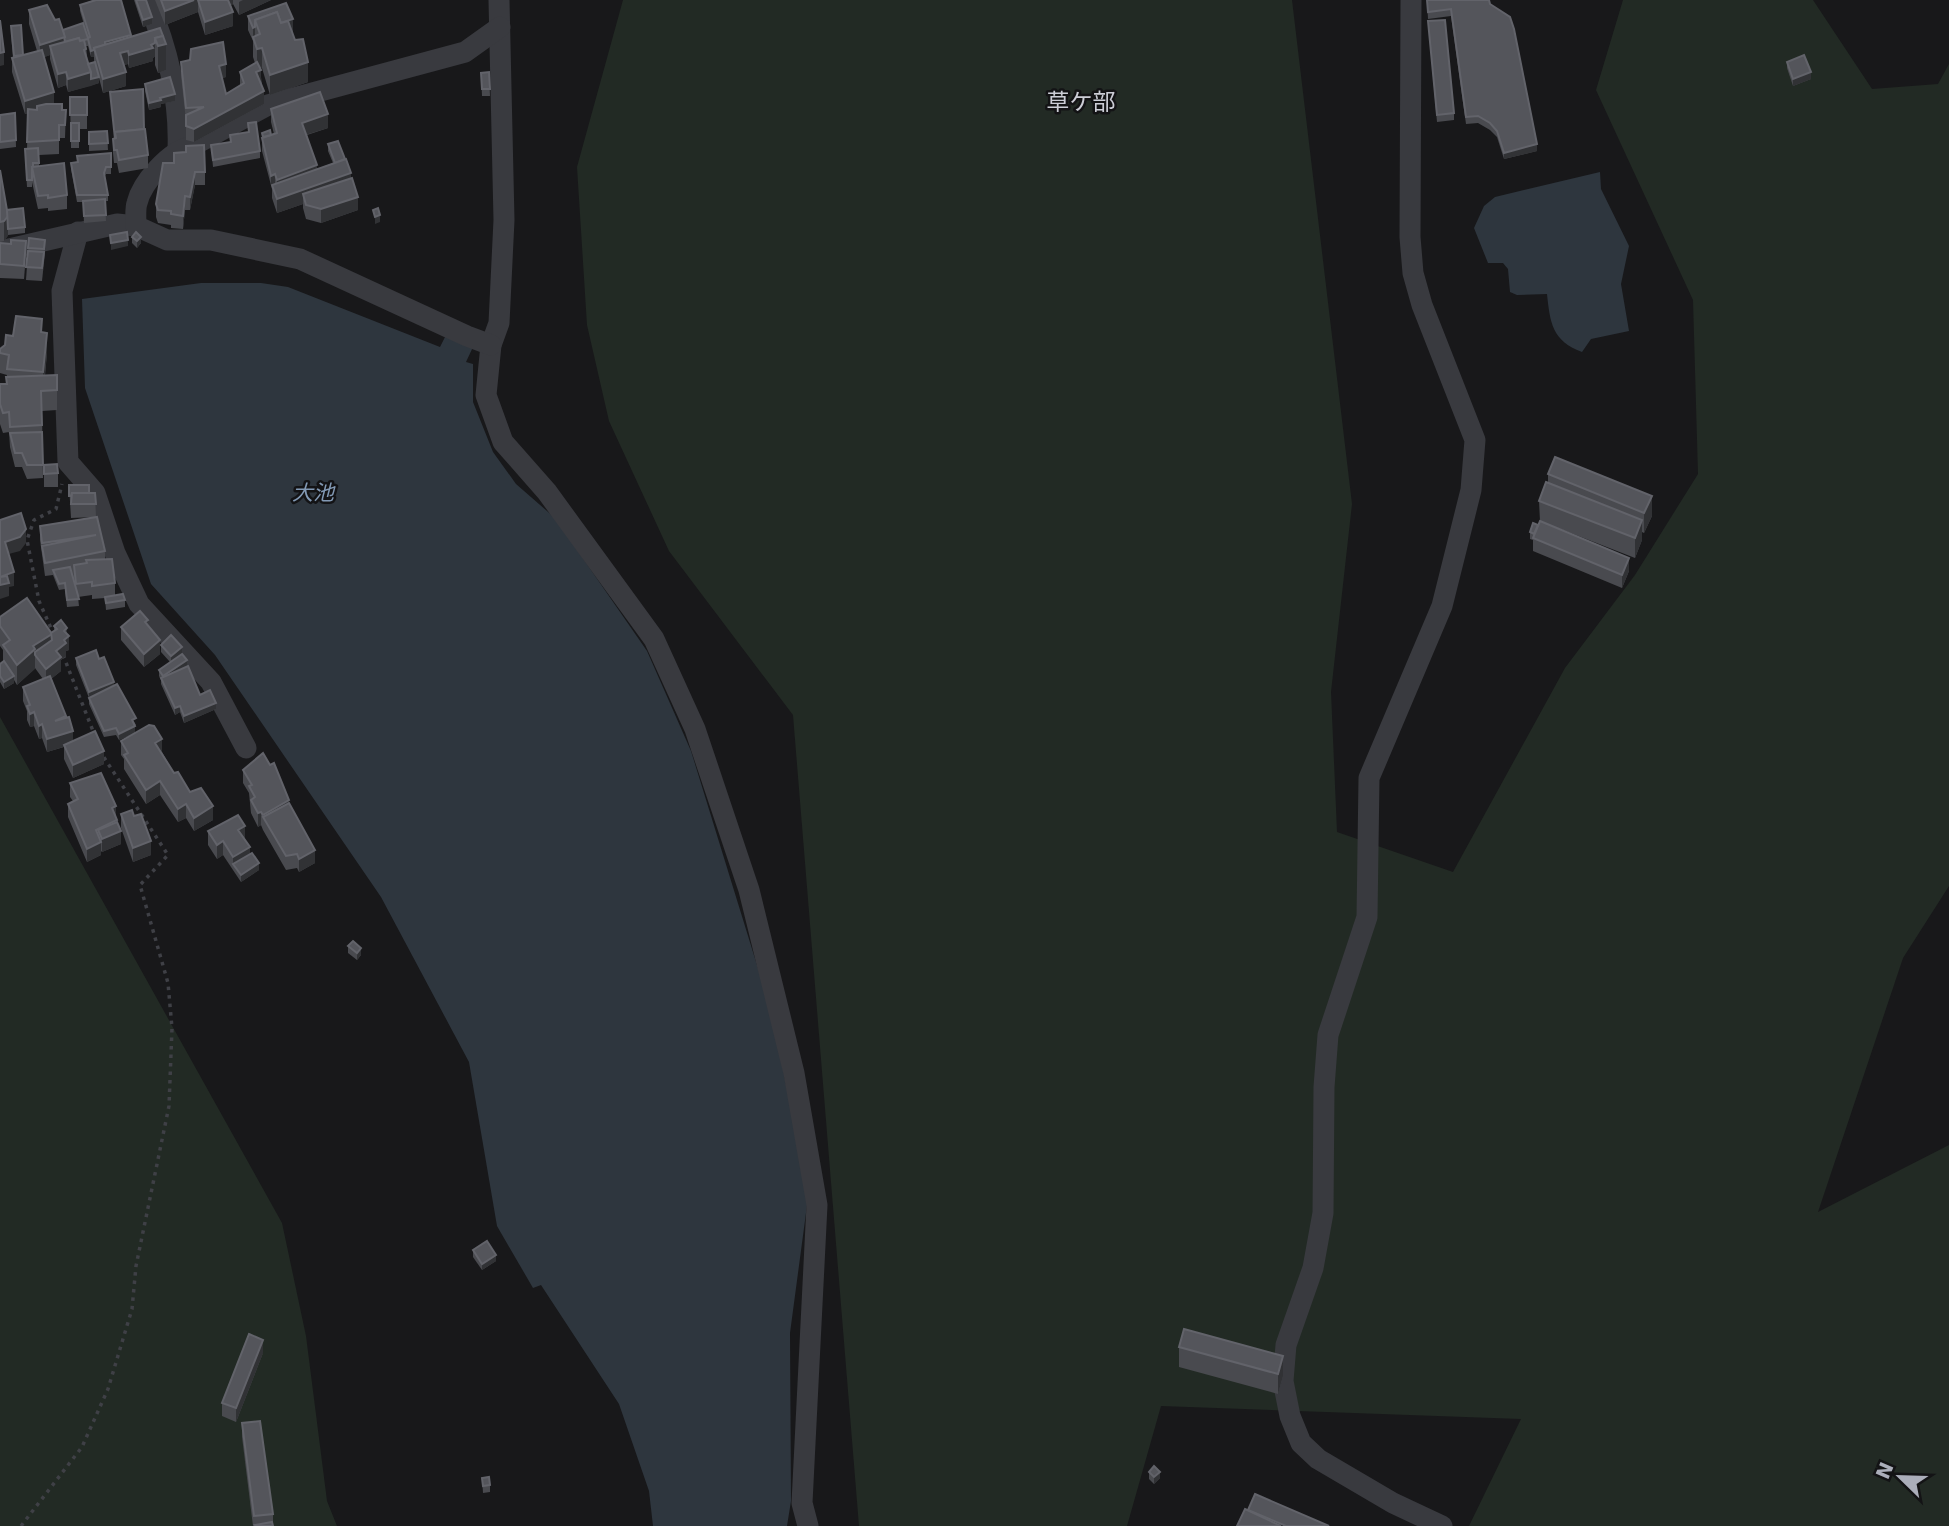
<svg xmlns="http://www.w3.org/2000/svg" width="1949" height="1526" font-family="'DejaVu Sans','Noto Sans JP',sans-serif">
<style>
.green{fill:#222a24}
.water{fill:#2e363e}
.lines{fill:none;stroke-linecap:round;stroke-linejoin:round}
.path{stroke:#3f4046;stroke-width:3.5;stroke-dasharray:3.5 5;stroke-linecap:butt}
.street{stroke:#393a3f;stroke-width:21}
.wall{fill:#494a4f;fill-rule:evenodd}
.shaded-wall{fill:#313235}
.building{fill:#54555b;stroke:#62636a;stroke-width:2}
.labels{text-anchor:middle;stroke-width:5;stroke-linejoin:round;paint-order:stroke}
.water-label{font-size:21px;font-style:italic;fill:#8299b4;stroke:#131315}
.quarter-label{font-size:23px;fill:#cccdd6;stroke:#131315}
</style>
<rect width="100%" height="100%" fill="#18181a"/>
<g class="green">
<path d="M623,0H1292L1352,504L1331,692L1337,832L1453,872L1565,668L1635,575L1698,474L1693,300L1596,90L1623,0H1813L1872,89L1938,84L1949,64V886L1903,958L1818,1212L1949,1145V1526H1469L1521,1419L1161,1406L1127,1526H859L793,715L669,551L609,421L587,325L577,167Z"/>
<path d="M0,717L282,1223L306,1336L327,1501L337,1526H0Z"/>
</g>
<g class="water">
<path d="M1600,172L1601,189L1629,246L1621,284L1629,331L1591,339L1582,352C1552,341 1550,322 1547,294L1517,295L1510,292L1508,269L1503,263H1488L1474,228L1484,206L1495,197Z"/>
<path d="M201,283H261L288,287L440,347L446,335L473,347L466,362L473,364V402L493,452L516,484L555,518L647,651L691,751L773,1017L808,1198L790,1333L791,1501L787,1526H653L649,1491L619,1404L541,1285L533,1288L497,1226L469,1062L381,897L215,655L151,584L85,388L82,299Z"/>
</g>
<g class="lines">
<g class="path">
<path d="M54,635L39,601L27,540L34,520L56,509L62,484"/>
<path d="M63,655L95,736"/>
<path d="M21,1526L82,1447L108,1389L132,1309L136,1266L169,1106L172,1028L168,983L140,885L168,855L103,756"/>
</g>
<g class="street">
<path d="M147,0C167,46 180,99 178,149"/>
<path d="M499,0L504,220L499,323L491,345L486,395L503,442L547,492L654,639L695,729L749,890L794,1073L817,1205L802,1503L808,1526"/>
<path d="M1411,0L1410,237L1413,273L1422,305L1475,440L1471,490L1442,606L1369,778L1367,917L1328,1035L1324,1087L1323,1213L1313,1268L1286,1345L1283,1381L1290,1416L1301,1443L1318,1459L1393,1503L1442,1526"/>
<path d="M78,232L62,291L68,462L95,493L115,553L139,604L211,682L246,748"/>
<path d="M0,251L117,224L136,226"/>
<path d="M491,345L467,336L300,259L211,240H167L136,226C136,219 135,209 137,203C142,182 170,151 190,147L268,105L465,52L500,27"/>
</g>
</g>
<g class="wall">
<path d="M93,0H121L131,37L160,28L166,70L158,73L155,65V56L153,58V61L129,68L128,64L124,65L126,86L103,93L99,78V83L68,92L66,85L58,88L50,59V55L44,57L54,104L62,110H66L65,138H59V154L39,155V166L67,195V209L48,211V208L38,209L32,182V187H27L25,156L27,149L28,113L25,114L12,72V58H13L11,33L23,55L37,51L29,24V10L55,20L63,30L88,38L80,11V5ZM86,46H88L91,57H94V62L88,64Z"/>
<path d="M134,0H146L152,24L143,27Z"/>
<path d="M155,0H271L239,15L233,4L230,6L233,26L205,35L198,12L165,25Z"/>
<path d="M1427,0H1489L1537,151L1504,159L1497,137L1490,130L1478,123L1466,124L1451,16L1428,19Z"/>
<path d="M248,16L292,33L308,82L270,95L262,68H260L264,104L194,142L186,140V121L181,76V62L226,77L222,78L226,94L240,86V72L255,63L253,57V41L248,30Z"/>
<path d="M1428,21L1454,113V120L1437,122Z"/>
<path d="M1787,62L1811,79L1793,86L1787,68Z"/>
<path d="M489,72L490,96H482L481,73Z"/>
<path d="M145,84L175,101L161,104V107L149,110L145,91Z"/>
<path d="M110,92L144,129L148,155V168L119,173L117,163H114L113,153V139H115Z"/>
<path d="M70,97H87V129H79V148H71Z"/>
<path d="M271,109L328,128L307,135L317,169L333,163L328,151V144L351,179L358,210L321,223L306,219L303,208V204L277,213L272,198V189L262,151V133L274,134L271,122Z"/>
<path d="M15,113L16,147L0,149V115Z"/>
<path d="M248,123L260,151V158L213,167L211,145L230,142V135L249,132Z"/>
<path d="M107,131L108,150L89,151V132Z"/>
<path d="M111,153V174H106L104,177L108,195V201H105L106,221L84,223L83,202H77L71,169V163L77,162Z"/>
<path d="M163,163L205,172V185H195L190,210H185L183,229L171,228V225L158,223L156,217V204Z"/>
<path d="M0,170L7,210L25,227V233L8,235L4,241L0,242Z"/>
<path d="M132,237L141,243L137,248L132,243Z"/>
<path d="M29,238L45,240V253L42,281L26,280Z"/>
<path d="M0,243L26,254L24,279L0,278Z"/>
<path d="M42,333L47,353L45,376L57,390V410L42,411L43,478L27,479L22,467H15L10,447L9,432L3,433L0,424V384H6L7,375L0,373V349L5,345L13,336Z"/>
<path d="M44,465L58,473V487H44Z"/>
<path d="M1548,474L1652,516L1644,533L1642,532V540L1635,558L1558,528L1629,571L1622,588L1533,551V540L1530,539V532L1538,525L1540,521L1539,501L1548,483Z"/>
<path d="M69,485L89,493H95L96,517L71,518Z"/>
<path d="M97,517L105,551V559L115,583V596L125,600V607L106,610L105,598L92,599V595L78,597L79,606L67,607L65,589L59,590L53,575L45,576L40,540V526Z"/>
<path d="M0,617L51,633L54,631V626L67,634L69,650L66,651V656L61,660V671L51,679L66,718L73,741L104,764L73,778L64,759V747L47,752L42,738L39,739L34,726L30,727L27,720V711L23,701V687L43,679L35,668L17,685L14,680V683L4,689L0,682V664L3,662V650L0,646Z"/>
<path d="M148,626L160,654L144,667L121,640V627Z"/>
<path d="M161,645L182,654L179,656L186,667L200,695L216,709L184,723L180,712L175,715L161,684V680L159,676V670L170,662L161,652Z"/>
<path d="M76,658L99,659L136,725L135,726V733L119,740L116,735L104,737L89,704V698L76,665Z"/>
<path d="M121,741L162,752L174,773L213,820L194,831L186,818L178,822L160,795L146,804L124,769V759L121,755Z"/>
<path d="M243,770L289,803L315,863L299,872L297,868L286,870L263,830L261,825L258,827L251,813L249,793L243,783Z"/>
<path d="M70,783L121,844L102,852L101,851V855L87,862L68,817V804L73,801L70,797Z"/>
<path d="M121,814L151,855L133,862L121,828Z"/>
<path d="M208,831L244,839L250,854L259,870L241,882L223,855L217,859L208,845Z"/>
<path d="M348,946L361,955L357,960L348,953Z"/>
<path d="M473,1250L496,1261L482,1270L473,1257Z"/>
<path d="M1184,1329L1283,1376L1278,1394L1179,1367V1347Z"/>
<path d="M263,1353L236,1422L222,1416V1403Z"/>
<path d="M242,1423L273,1514V1526H253L242,1437Z"/>
<path d="M1149,1472L1160,1478L1154,1484L1149,1479Z"/>
<path d="M482,1478L490,1485V1492L483,1493Z"/>
</g>
<g class="shaded-wall">
<path d="M194,0H198V12L165,25V11Z"/>
<path d="M228,0H233V4L228,7Z"/>
<path d="M243,0H271L239,15V2Z"/>
<path d="M233,12V26L205,35V22Z"/>
<path d="M152,17V24L143,27V20Z"/>
<path d="M293,19V33L279,24Z"/>
<path d="M255,27V40L253,37V41V28Z"/>
<path d="M131,35V41L106,53L105,42Z"/>
<path d="M65,37V51L50,46V55L40,59V45Z"/>
<path d="M155,43V56L153,58V61L129,68V55Z"/>
<path d="M166,44V70L158,73V46Z"/>
<path d="M262,48V68L257,69V49Z"/>
<path d="M94,50V57H91V51Z"/>
<path d="M128,51V64L120,66V53Z"/>
<path d="M4,52V65L0,66V53Z"/>
<path d="M308,62V82L270,95V75Z"/>
<path d="M226,64V77L219,79V66Z"/>
<path d="M261,70V84L256,72Z"/>
<path d="M66,72V85L58,88V74Z"/>
<path d="M91,72V86L68,92V79Z"/>
<path d="M126,72V86L103,93V79Z"/>
<path d="M1811,72V79L1793,86V79Z"/>
<path d="M99,77V83L91,86V79Z"/>
<path d="M264,91V104L194,142V129Z"/>
<path d="M54,92V105L25,114V101Z"/>
<path d="M175,94V101L161,104V107L149,110V103L160,98Z"/>
<path d="M328,114V128L302,136V123Z"/>
<path d="M1537,144V151L1504,159V153Z"/>
<path d="M317,165V178L277,193V180Z"/>
<path d="M195,172V185L190,210V197Z"/>
<path d="M351,173V187L303,194V204L277,213V199Z"/>
<path d="M275,174V188L272,185L271,189V176Z"/>
<path d="M185,196V210L183,229V216Z"/>
<path d="M358,197V210L321,223V209Z"/>
<path d="M380,215V222L375,224V217Z"/>
<path d="M8,216V236L4,241V221Z"/>
<path d="M141,237V243L137,248V241Z"/>
<path d="M128,240V246L111,250V243Z"/>
<path d="M47,333V353L43,392V372Z"/>
<path d="M1652,496V516L1644,533V513Z"/>
<path d="M1642,520V540L1635,558V538Z"/>
<path d="M26,529V543L20,551L5,555V542Z"/>
<path d="M1629,558V571L1622,588V575Z"/>
<path d="M14,572V586L9,587V596L0,599V577Z"/>
<path d="M67,628V638L69,636V650L66,651V656L61,660V671L46,683V669L56,651L64,631Z"/>
<path d="M52,634V654L35,655V669L17,685V665L33,646Z"/>
<path d="M160,640V654L144,667V654Z"/>
<path d="M182,647V654L171,663V656Z"/>
<path d="M187,660V667L163,683V676Z"/>
<path d="M14,676V683L4,689V682Z"/>
<path d="M114,682V689L89,699V692Z"/>
<path d="M216,703V709L184,723V716Z"/>
<path d="M180,706V712L175,715V708Z"/>
<path d="M34,712V726L30,727V714Z"/>
<path d="M42,724V738L39,739V726Z"/>
<path d="M135,726V733L119,740V734Z"/>
<path d="M73,731V744L47,752V739Z"/>
<path d="M162,739V752L155,757V743Z"/>
<path d="M104,751V764L73,778V765Z"/>
<path d="M160,781V795L146,804V790Z"/>
<path d="M289,800V814L263,817V815Z"/>
<path d="M186,804V818L178,822V809Z"/>
<path d="M116,806V820L112,808Z"/>
<path d="M213,806V820L194,831V818Z"/>
<path d="M261,812V825L258,827V813Z"/>
<path d="M117,820V833L121,831V844L102,852V839L98,830V842L96,830Z"/>
<path d="M245,826V839L238,830Z"/>
<path d="M151,841V855L133,862V848Z"/>
<path d="M223,841V855L217,859V845Z"/>
<path d="M101,842V855L87,862V849Z"/>
<path d="M250,847V861L233,864V871V857Z"/>
<path d="M315,850V863L299,872V859Z"/>
<path d="M259,863V870L241,882V875Z"/>
<path d="M361,948V955L357,960V953Z"/>
<path d="M496,1255V1261L482,1270V1264Z"/>
<path d="M263,1340V1353L236,1422V1408Z"/>
<path d="M1283,1356V1376L1278,1394V1374Z"/>
<path d="M1160,1472V1478L1154,1484V1477Z"/>
</g>
<g class="building">
<path d="M96,0H121L131,35L105,42V45L94,48V50L91,51L88,39L80,41L79,38L65,42L63,30L83,23L88,38L90,37L80,5Z"/>
<path d="M136,0H146L152,17L143,20Z"/>
<path d="M161,0H194L165,11Z"/>
<path d="M198,0H228L233,12L205,22Z"/>
<path d="M1427,0H1489L1490,4L1510,17L1514,29L1537,144L1504,153L1497,131L1490,123L1478,116L1466,117L1451,9L1428,12Z"/>
<path d="M286,3L293,19L281,23L277,12L255,20V27L253,28L248,16Z"/>
<path d="M47,5L55,20L59,19L65,37L40,45L29,10Z"/>
<path d="M277,12L281,23L288,21L295,40L303,39L308,62L270,75L262,48L257,49L253,37L260,34L255,20Z"/>
<path d="M0,20L4,52L0,53Z"/>
<path d="M1445,20L1454,113L1437,115L1428,21Z"/>
<path d="M21,25L23,55L14,56L11,26Z"/>
<path d="M160,28L163,36L155,38V43L151,45L153,48L129,55L128,51L120,53L126,72L103,79L94,48Z"/>
<path d="M163,36L166,44L158,46L155,38Z"/>
<path d="M79,38L80,41L84,40L86,49L84,50L91,72L68,79L66,72L58,74L50,46Z"/>
<path d="M223,42L226,64L219,66L226,94L244,83L240,72L257,62L261,70L256,72L264,91L194,129L186,126V115L204,107L186,108L181,62L190,60L191,49Z"/>
<path d="M42,50L54,92L25,101L12,58Z"/>
<path d="M1804,55L1811,72L1793,79L1787,62Z"/>
<path d="M95,62L99,77L91,79V72L88,64Z"/>
<path d="M489,72L490,89H482L481,73Z"/>
<path d="M170,77L175,94L160,98L161,100L149,103L145,84Z"/>
<path d="M143,89L144,129L115,132V139L110,92Z"/>
<path d="M320,92L328,114L302,123L317,165L277,180L275,174L271,176L262,138L277,133L271,109Z"/>
<rect x="70" y="97" width="17" height="18"/>
<path d="M46,104H62V110H66L65,125H59V140L27,142L28,109L37,110V106Z"/>
<path d="M15,113L16,140L0,142V115Z"/>
<path d="M256,122L260,151L213,160L211,145L231,142L230,135L249,132L248,123Z"/>
<rect x="71" y="123" width="8" height="18"/>
<path d="M145,129L148,155L119,160L117,150H114L113,139L116,138L115,132Z"/>
<path d="M270,130L271,135L263,137L262,133Z"/>
<path d="M107,131L108,143L89,144V132Z"/>
<path d="M338,141L345,159L335,163L328,144Z"/>
<path d="M204,145L205,172H195L190,197L185,196L183,216L171,214V211L158,210L156,204L163,163H174V153L186,152V146Z"/>
<path d="M38,148L39,163H33V167H32V180H27L25,149Z"/>
<path d="M111,153V167H106L104,173L108,195H77L71,163L78,162L77,156Z"/>
<path d="M346,159L351,173L277,199L272,185Z"/>
<path d="M64,163L67,195L48,198V195L38,196L32,167Z"/>
<path d="M0,170L8,216L4,221L0,222Z"/>
<path d="M352,178L358,197L321,209L306,205L303,194Z"/>
<path d="M105,199L106,215L84,216L83,201Z"/>
<path d="M23,208L25,227L8,229L7,210Z"/>
<path d="M378,208L380,215L375,217L373,210Z"/>
<path d="M127,232L128,240L111,243L110,235Z"/>
<path d="M136,232L141,237L137,241L132,237Z"/>
<path d="M29,238L45,240L44,249L28,248Z"/>
<path d="M11,240L26,241L24,266L0,264V243L11,244Z"/>
<path d="M28,251L44,252L42,268L26,267Z"/>
<path d="M16,316L42,319L41,332L47,333L43,372L7,369L9,355L0,353V349L5,345L6,335L13,336Z"/>
<path d="M57,375V390L41,391L42,425L10,427L9,412L3,413L0,404V384H7L6,377Z"/>
<path d="M42,432L43,465H27L22,453H15L10,433Z"/>
<path d="M1555,457L1652,496L1644,513L1548,474Z"/>
<path d="M57,464L58,473L44,474V465Z"/>
<path d="M1546,482L1642,520L1635,538L1539,501Z"/>
<path d="M69,485H89V493H72L71,496H69Z"/>
<path d="M72,493H95L96,504H71Z"/>
<path d="M21,513L26,529L20,537L5,542L14,572L0,577V520Z"/>
<path d="M97,517L105,551L45,563L42,546L96,535L42,543L40,526Z"/>
<path d="M1540,521L1629,558L1622,575L1533,538Z"/>
<path d="M1533,523L1538,525L1534,534L1530,532Z"/>
<path d="M112,559L115,583L92,586V582L76,584L74,565L87,563L86,560Z"/>
<path d="M70,567L79,599L67,600L65,583L59,584L53,570Z"/>
<path d="M7,576L9,583L0,585V577Z"/>
<path d="M123,594L125,600L106,603L105,597Z"/>
<path d="M27,598L52,634L33,646L35,649L17,665L3,645L10,640L0,626V617Z"/>
<path d="M140,611L148,620L145,622L160,640L144,654L121,627Z"/>
<path d="M61,620L67,628L64,631L69,636L64,640L66,643L56,651L61,657L46,669L35,655V652L52,640L51,633L57,629L54,626Z"/>
<path d="M171,635L182,647L171,656L161,645Z"/>
<path d="M96,650L99,659L104,657L114,682L89,692L76,658Z"/>
<path d="M182,654L187,660L163,676L159,670Z"/>
<path d="M4,661L14,676L4,682L0,676V664Z"/>
<path d="M188,666L200,695L210,690L216,703L184,716L180,706L175,708L161,678Z"/>
<path d="M50,676L66,716L55,721L69,717L73,731L47,739L42,724L39,726L34,712L30,714L27,706L30,705L23,687Z"/>
<path d="M117,684L136,718L132,720L135,726L119,734L116,728L104,731L89,698Z"/>
<path d="M149,725L154,726L162,739L155,743L174,773L178,772L190,792L201,788L213,806L194,818L186,804L178,809L160,781L146,790L124,755L128,753L121,741Z"/>
<path d="M95,731L104,751L73,765L64,745Z"/>
<path d="M263,753L270,765L274,763L289,800L263,815L261,812L258,813L251,800L255,797L249,786L252,785L243,770Z"/>
<path d="M101,773L116,806L112,808L117,820L96,830L101,842L87,849L68,804L78,799L70,783Z"/>
<path d="M289,803L315,850L299,859L297,854L286,856L263,817Z"/>
<path d="M132,810L134,816L141,814L151,841L133,848L121,814Z"/>
<path d="M238,815L245,826L238,830L250,847L233,857L223,841L217,845L208,831Z"/>
<path d="M117,822L121,831L102,839L98,830Z"/>
<path d="M252,853L259,863L241,875L233,864Z"/>
<path d="M353,941L361,948L357,953L348,946Z"/>
<path d="M487,1241L496,1255L482,1264L473,1250Z"/>
<path d="M1184,1329L1283,1356L1278,1374L1179,1347Z"/>
<path d="M249,1334L263,1340L236,1408L222,1403Z"/>
<path d="M260,1421L273,1514L254,1516L242,1423Z"/>
<path d="M1154,1466L1160,1472L1154,1477L1149,1472Z"/>
<path d="M489,1477L490,1485L483,1486L482,1478Z"/>
<path d="M1255,1494L1329,1526H1286L1248,1510Z"/>
<path d="M1245,1509L1281,1526H1237Z"/>
<path d="M272,1522L273,1526H256L255,1525Z"/>
</g>
<g class="labels">
<g class="water-label">
<text x="313" y="500">大池</text>
</g>
<g class="quarter-label">
<text x="1081" y="110">草ケ部</text>
</g>
</g>
<g transform="translate(1900 1477) rotate(293)" stroke="#131315" stroke-width="5" paint-order="stroke">
<path d="M0-5L12 26L0 18L-12 26Z" fill="#abaeba"/>
<text y="-10" font-size="19" font-weight="bold" text-anchor="middle" fill="#abaeba">N</text>
</g>
</svg>
